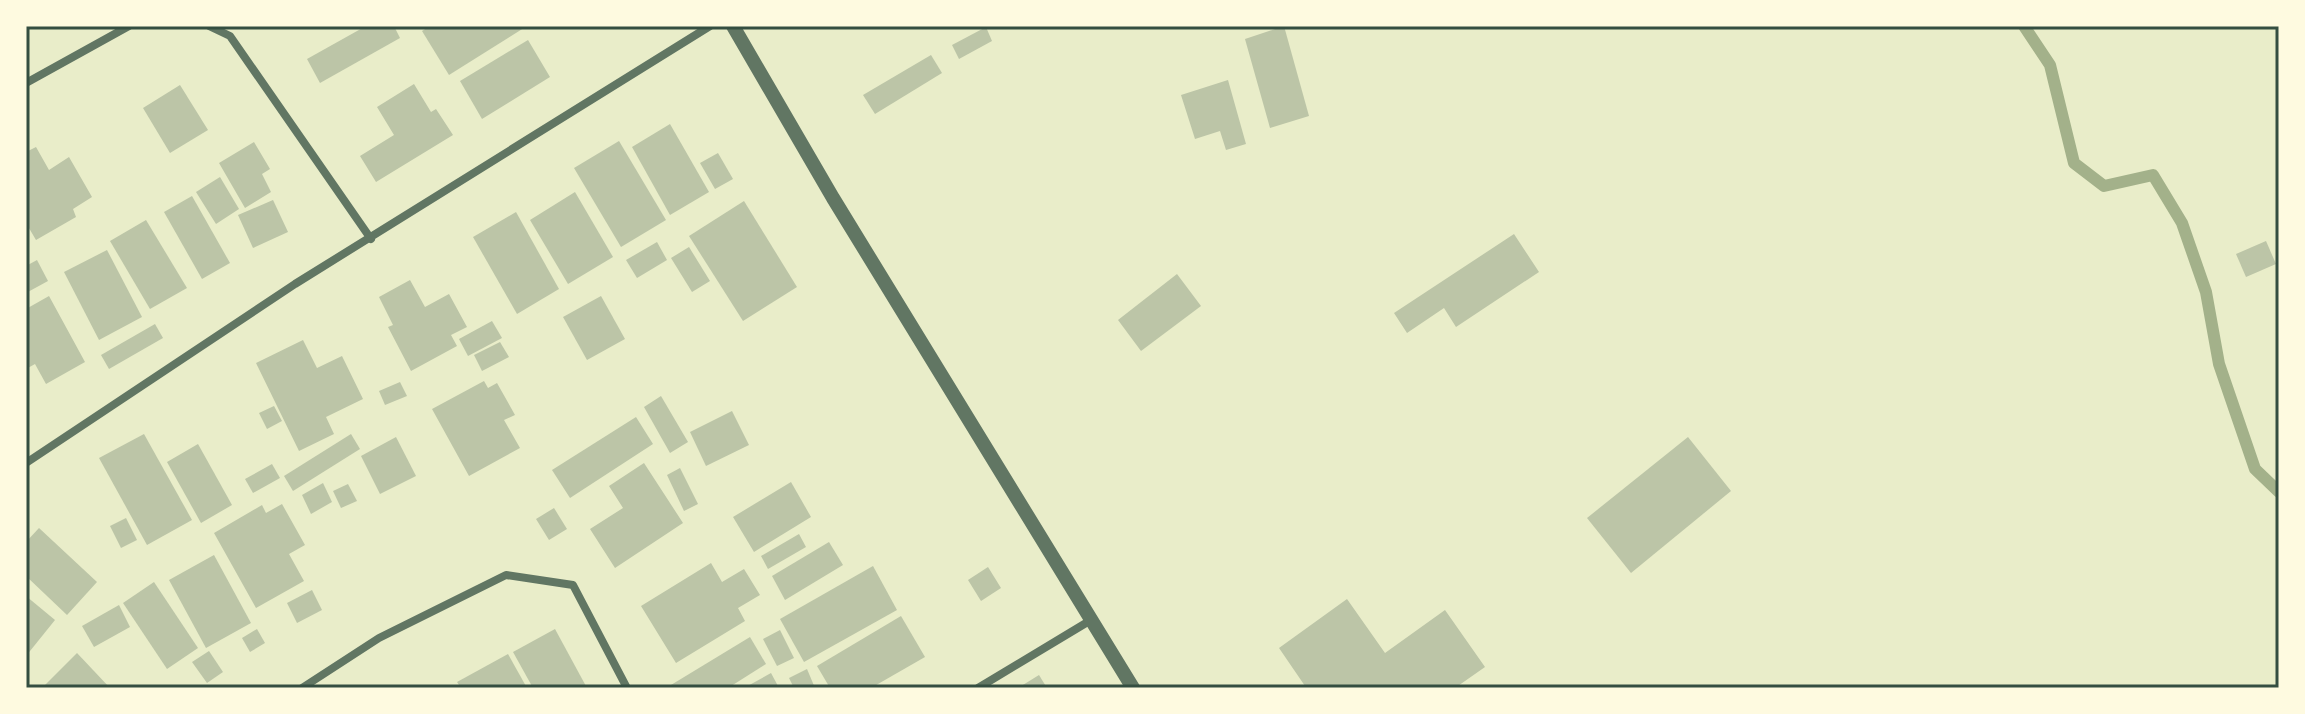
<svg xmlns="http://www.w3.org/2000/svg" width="2305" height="714" font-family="'DejaVu Sans',sans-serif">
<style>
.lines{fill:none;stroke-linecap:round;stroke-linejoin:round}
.stream{stroke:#a3b18a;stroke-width:12}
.building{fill:#bcc5a7}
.minor{stroke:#617663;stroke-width:8}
.tertiary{stroke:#617663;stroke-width:14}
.neatline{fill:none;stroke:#344e41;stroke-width:3}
</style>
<rect width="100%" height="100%" fill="#e9edc9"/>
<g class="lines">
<path class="stream" d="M2024,26L2050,65L2074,163L2104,186L2153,175L2182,223L2206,292L2219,364L2255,469L2279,492"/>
</g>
<g class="building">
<path d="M366,26H394L400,38L320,83L307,59Z"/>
<path d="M430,26H527L449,75L422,31Z"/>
<path d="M1284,26L1309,116L1270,128L1245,39Z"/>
<path d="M986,27L992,41L959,59L952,45Z"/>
<path d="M528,40L550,77L482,119L460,81Z"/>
<path d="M931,55L942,73L875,114L863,95Z"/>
<path d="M1228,80L1246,144L1226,150L1220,131L1195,139L1181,95Z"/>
<path d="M414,84L431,112L436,109L453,135L376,182L360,156L394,135L377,107Z"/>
<path d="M180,85L208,130L170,153L143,108Z"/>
<path d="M670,124L709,192L670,215L632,147Z"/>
<path d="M619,141L666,220L621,247L574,168Z"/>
<path d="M254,142L270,169L262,174L271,192L245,208L219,163Z"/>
<path d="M36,147L49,170L69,157L92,197L73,209L76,217L36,240L26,223V152Z"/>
<path d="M718,153L733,179L715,189L700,163Z"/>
<path d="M220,177L239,209L216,224L196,192Z"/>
<path d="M575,192L613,257L568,284L530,220Z"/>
<path d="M192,196L230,263L202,279L164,212Z"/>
<path d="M273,200L288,232L253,248L238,215Z"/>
<path d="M744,201L797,287L743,321L689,236Z"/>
<path d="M516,212L559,289L517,314L473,237Z"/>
<path d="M146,220L187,288L150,309L110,241Z"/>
<path d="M1514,234L1539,272L1456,327L1444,308L1407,333L1394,313Z"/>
<path d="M2266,241L2276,264L2246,277L2236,254Z"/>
<path d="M657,242L667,260L637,278L626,260Z"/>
<path d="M689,247L710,281L692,292L671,258Z"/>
<path d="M107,250L142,317L99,340L64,272Z"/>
<path d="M37,260L48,281L26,293V266Z"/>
<path d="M1177,274L1201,306L1141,351L1118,320Z"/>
<path d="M410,280L425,307L449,294L467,327L451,335L457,346L411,371L388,327L393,325L379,297Z"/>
<path d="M49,296L85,362L46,384L35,364L26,369V309Z"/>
<path d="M601,296L625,339L587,360L563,317Z"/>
<path d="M492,321L502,338L468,356L459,339Z"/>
<path d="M155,324L163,338L109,369L101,355Z"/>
<path d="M303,340L317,368L342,356L363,399L326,417L334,434L299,451L256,363Z"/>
<path d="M500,342L509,357L482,371L474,355Z"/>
<path d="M484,381L488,388L497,383L515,415L504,420L520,448L469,476L432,409Z"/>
<path d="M400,382L407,396L385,405L379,391Z"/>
<path d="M661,396L688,442L670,453L644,407Z"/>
<path d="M274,406L282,421L267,429L259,413Z"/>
<path d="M732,411L749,445L706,466L690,432Z"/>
<path d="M636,417L653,444L570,498L552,470Z"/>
<path d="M144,434L192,520L147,545L99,458Z"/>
<path d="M351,434L360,449L293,491L284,476Z"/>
<path d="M396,437L416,476L380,494L361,456Z"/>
<path d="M1688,437L1731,491L1631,573L1587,518Z"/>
<path d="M198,444L232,505L201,523L167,462Z"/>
<path d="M644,463L683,523L615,568L590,529L623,508L609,486Z"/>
<path d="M272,464L280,478L253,493L245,479Z"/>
<path d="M680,468L698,504L684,511L667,475Z"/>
<path d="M791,482L811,517L754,552L733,517Z"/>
<path d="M323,483L332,502L311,514L302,495Z"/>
<path d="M348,484L357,501L341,508L333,491Z"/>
<path d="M282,504L305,545L289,554L304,581L256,608L214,533L262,505L266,513Z"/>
<path d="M554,508L567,529L549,540L536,519Z"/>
<path d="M126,518L137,540L121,548L110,526Z"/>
<path d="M39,528L97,582L67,615L26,576V542Z"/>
<path d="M799,534L806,547L768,569L761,556Z"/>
<path d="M829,542L843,565L785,600L772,576Z"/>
<path d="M214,555L251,623L206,648L169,580Z"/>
<path d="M711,563L722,582L744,569L760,595L738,608L745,621L676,663L641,606Z"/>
<path d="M873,566L897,610L804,662L780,619Z"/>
<path d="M988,567L1001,588L981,601L968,580Z"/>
<path d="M154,582L198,648L167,669L123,603Z"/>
<path d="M312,590L322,610L297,623L287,603Z"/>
<path d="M26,596L55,620L26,656Z"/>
<path d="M1347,599L1385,653L1445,610L1485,667L1455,688H1302L1305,686L1279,648Z"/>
<path d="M119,605L130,627L94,647L82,626Z"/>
<path d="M901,616L925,657L871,688H830L817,666Z"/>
<path d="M257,629L265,643L250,652L242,638Z"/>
<path d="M555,629L587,688H533L513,652Z"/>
<path d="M780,630L794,658L777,666L763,639Z"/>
<path d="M750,637L766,664L728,688H666Z"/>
<path d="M209,651L223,672L207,683L192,662Z"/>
<path d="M77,653L110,688H42Z"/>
<path d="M508,654L527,688H461L457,682Z"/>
<path d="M807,669L815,688H794L789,678Z"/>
<path d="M771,673L778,686L744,688Z"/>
<path d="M1039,675L1047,688H1018Z"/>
</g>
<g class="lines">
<g class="minor">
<path d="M209,26L230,36L371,239"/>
<path d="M26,83L129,26"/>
<path d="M26,463L295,284L710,26"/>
<path d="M302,688L379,638L506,575L573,585L627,688"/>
<path d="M978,688L1091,620"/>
</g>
<path class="tertiary" d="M733,26L833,198L1133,688"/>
</g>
<rect width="2305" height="714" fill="none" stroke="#fefae0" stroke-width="56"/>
<rect x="28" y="28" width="2249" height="658" class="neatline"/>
</svg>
